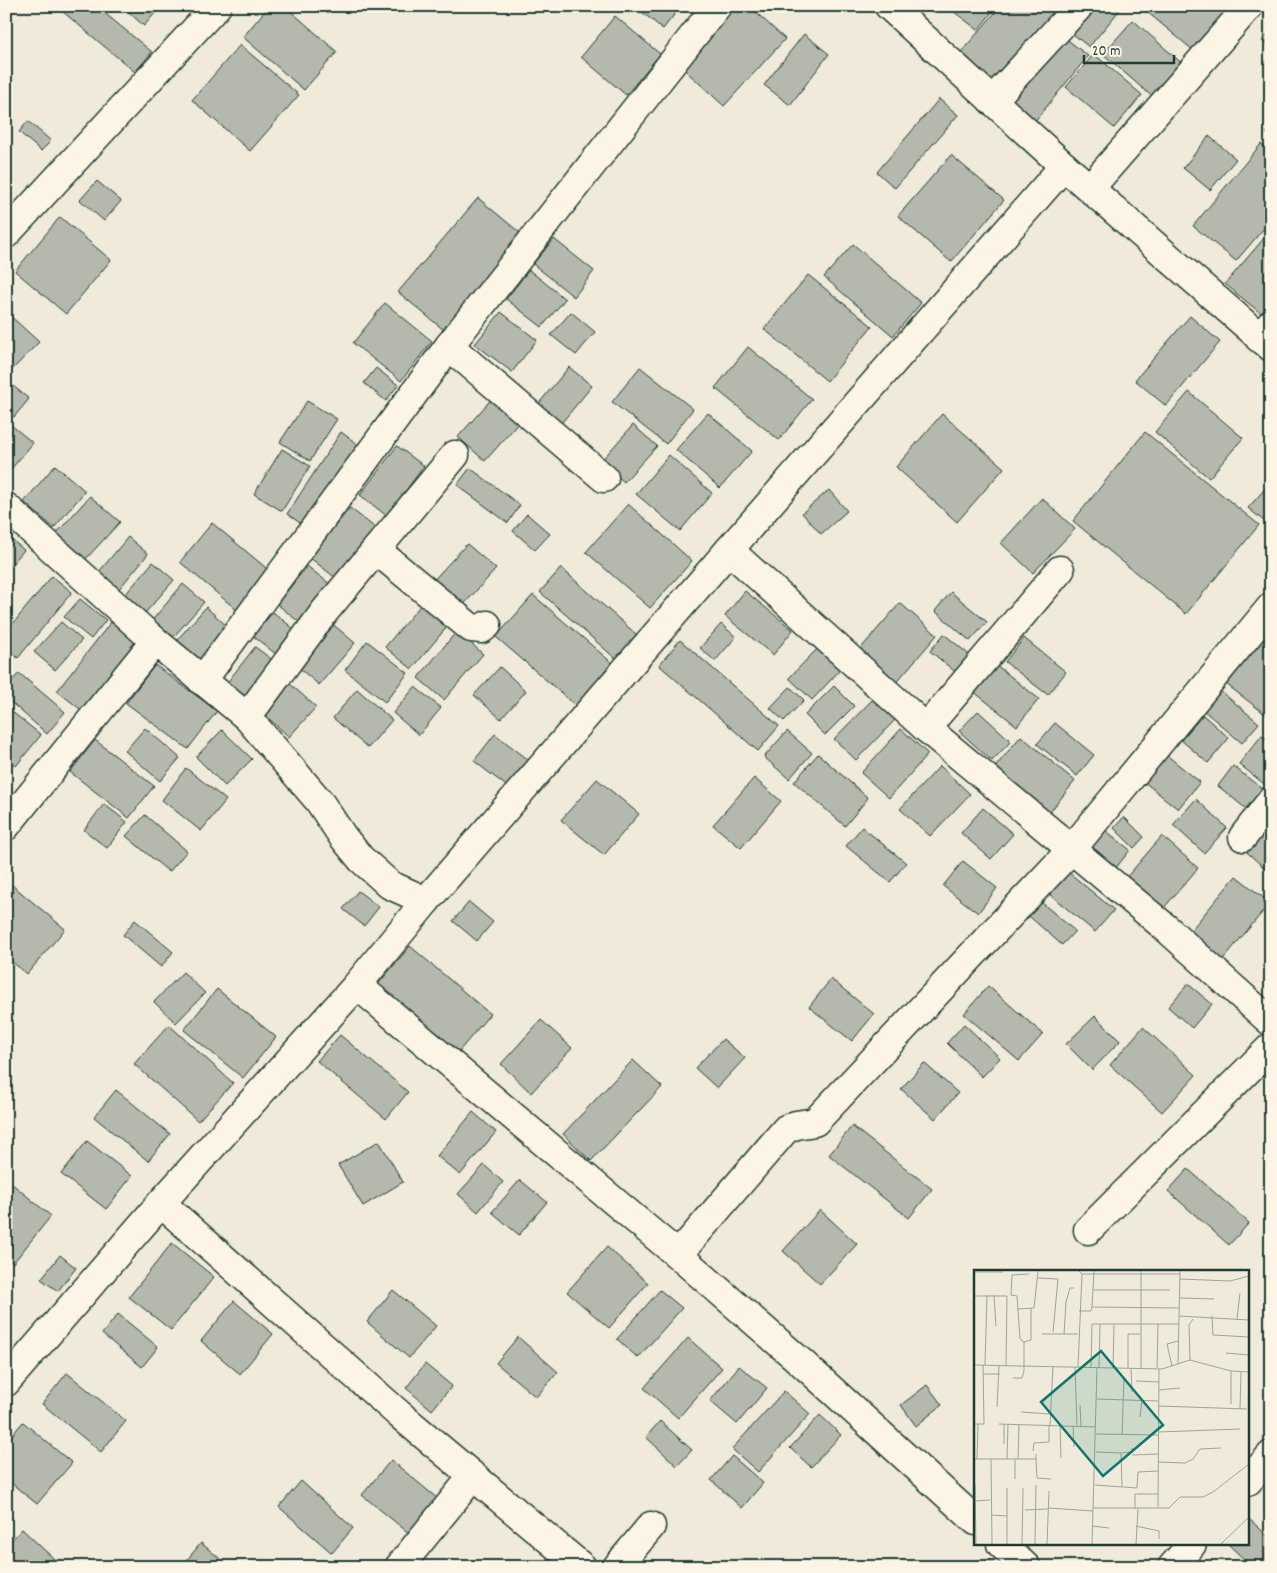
<svg xmlns="http://www.w3.org/2000/svg" width="1277" height="1573" font-family="Dekko,sans-serif">
<style>
.building{fill:#b5b9ad;stroke:#1f3d34}
.lines{fill:none;stroke-linecap:round;stroke-linejoin:round}
.minor-casing{stroke:#1f3d34;stroke-width:31}
.tertiary-casing{stroke:#1f3d34;stroke-width:31}
.minor{stroke:#fcf5e5;stroke-width:28}
.tertiary{stroke:#fcf5e5;stroke-width:28}
.inset-road{fill:none;stroke:#9ca598;stroke-width:1}
.view{fill:#0f766e;fill-opacity:0.15;stroke:#0f766e;stroke-width:2.5}
.inset-edge{fill:none;stroke:#1f3d34;stroke-width:2.5}
</style>
<rect width="100%" height="100%" fill="#efeada"/>
<filter id="ink" filterUnits="userSpaceOnUse"><feTurbulence type="fractalNoise" baseFrequency=".02" numOctaves="2"/><feDisplacementMap in="SourceGraphic" scale="10" xChannelSelector="R" yChannelSelector="G"/><feConvolveMatrix kernelMatrix="1 2 1 2 8 2 1 2 1" color-interpolation-filters="sRGB"/></filter>
<g filter="url(#ink)">
<g class="building">
<path d="M56,6H96L152,52L135,72Z"/>
<path d="M122,6H161L144,26Z"/>
<path d="M269,6H285L337,52L304,90L243,37Z"/>
<path d="M640,6H681L663,29L638,9Z"/>
<path d="M726,6H749L785,39L724,106L676,62Z"/>
<path d="M957,6H997L978,30L953,11Z"/>
<path d="M1001,6H1062L990,89L955,59Z"/>
<path d="M1088,6H1123L1089,47L1068,30Z"/>
<path d="M1140,6H1242L1200,56Z"/>
<path d="M615,16L660,54L626,95L581,57Z"/>
<path d="M1133,20L1186,67L1156,100L1103,54Z"/>
<path d="M1271,30V48L1262,41Z"/>
<path d="M804,34L829,54L790,105L764,85Z"/>
<path d="M1064,37L1088,56L1035,121L1011,101Z"/>
<path d="M240,45L299,95L250,151L192,100Z"/>
<path d="M1094,54L1142,95L1114,128L1066,87Z"/>
<path d="M939,99L958,115L895,188L877,172Z"/>
<path d="M28,121L51,141L41,151L19,132Z"/>
<path d="M1271,127V137L1266,133Z"/>
<path d="M1209,136L1236,159L1210,190L1183,168Z"/>
<path d="M1261,144L1271,152V220L1236,261L1193,226Z"/>
<path d="M6,155L12,159L6,166Z"/>
<path d="M951,155L1004,200L951,262L898,216Z"/>
<path d="M97,181L121,201L104,221L80,200Z"/>
<path d="M478,198L525,237L445,331L398,292Z"/>
<path d="M60,217L111,260L66,314L15,271Z"/>
<path d="M1271,230V318L1269,320L1225,284Z"/>
<path d="M554,239L594,271L574,297L533,264Z"/>
<path d="M853,244L921,303L893,336L824,277Z"/>
<path d="M529,270L565,299L542,327L506,299Z"/>
<path d="M808,275L872,326L827,381L764,329Z"/>
<path d="M385,303L432,341L401,381L353,343Z"/>
<path d="M6,312L39,342L7,375H6Z"/>
<path d="M501,312L537,340L512,372L475,344Z"/>
<path d="M571,312L595,332L576,355L551,335Z"/>
<path d="M1190,316L1220,342L1166,406L1135,380Z"/>
<path d="M748,347L812,399L779,440L715,388Z"/>
<path d="M569,367L592,386L558,427L535,408Z"/>
<path d="M640,367L693,409L666,444L612,402Z"/>
<path d="M376,368L398,385L386,401L364,383Z"/>
<path d="M6,380L29,399L14,417L6,411Z"/>
<path d="M1189,392L1243,438L1209,478L1155,432Z"/>
<path d="M495,395L522,419L485,461L458,437Z"/>
<path d="M307,401L337,419L310,461L280,442Z"/>
<path d="M708,413L752,451L720,488L676,450Z"/>
<path d="M942,414L1004,468L957,522L896,467Z"/>
<path d="M6,421L33,443L6,475Z"/>
<path d="M633,425L657,446L624,482L601,461Z"/>
<path d="M341,432L363,448L309,529L287,514Z"/>
<path d="M1145,432L1259,525L1186,614L1073,521Z"/>
<path d="M397,446L424,466L387,516L360,495Z"/>
<path d="M282,449L310,466L282,511L254,494Z"/>
<path d="M669,455L712,493L680,531L636,494Z"/>
<path d="M55,465L85,491L54,528L24,502Z"/>
<path d="M470,468L520,505L508,523L457,485Z"/>
<path d="M1271,482V527L1248,508Z"/>
<path d="M829,490L847,511L821,534L802,513Z"/>
<path d="M90,496L120,522L84,561L55,535Z"/>
<path d="M1042,498L1075,529L1033,573L1001,543Z"/>
<path d="M628,504L692,561L650,608L586,552Z"/>
<path d="M350,508L378,530L337,579L309,557Z"/>
<path d="M527,514L550,534L535,550L513,531Z"/>
<path d="M212,523L271,572L238,611L180,562Z"/>
<path d="M6,535L24,550L6,571Z"/>
<path d="M128,537L148,554L113,596L93,579Z"/>
<path d="M467,544L496,569L457,612L428,586Z"/>
<path d="M153,562L174,580L139,620L119,602Z"/>
<path d="M307,566L336,589L305,627L277,604Z"/>
<path d="M561,568L645,642L624,666L540,592Z"/>
<path d="M52,576L72,592L18,658L6,648V632Z"/>
<path d="M183,584L204,602L170,641L149,624Z"/>
<path d="M745,591L793,630L773,655L725,616Z"/>
<path d="M951,592L987,622L970,641L935,611Z"/>
<path d="M533,595L618,668L581,710L496,637Z"/>
<path d="M80,599L106,620L91,639L64,617Z"/>
<path d="M424,601L450,623L412,669L385,647Z"/>
<path d="M900,603L937,635L893,686L856,654Z"/>
<path d="M206,607L229,628L194,667L171,647Z"/>
<path d="M273,612L300,634L281,658L253,636Z"/>
<path d="M329,621L355,643L319,685L293,663Z"/>
<path d="M61,622L82,640L55,670L34,652Z"/>
<path d="M111,622L142,646L88,715L57,691Z"/>
<path d="M721,624L736,637L715,661L700,648Z"/>
<path d="M1257,627L1271,638V714L1269,717L1217,677Z"/>
<path d="M457,631L483,654L444,700L418,678Z"/>
<path d="M944,634L973,658L959,675L930,651Z"/>
<path d="M1024,638L1066,672L1048,695L1005,662Z"/>
<path d="M680,640L779,726L758,751L659,665Z"/>
<path d="M367,641L408,673L385,702L345,670Z"/>
<path d="M255,647L278,664L250,702L226,684Z"/>
<path d="M818,648L841,669L812,700L789,678Z"/>
<path d="M995,664L1039,699L1017,726L973,691Z"/>
<path d="M155,665L217,711L188,749L126,703Z"/>
<path d="M500,667L526,691L501,719L474,695Z"/>
<path d="M19,673L65,712L47,734L6,698V688Z"/>
<path d="M289,683L316,707L289,737L262,712Z"/>
<path d="M1212,684L1259,723L1242,743L1196,704Z"/>
<path d="M834,686L854,706L825,735L805,715Z"/>
<path d="M415,687L441,708L419,735L393,713Z"/>
<path d="M790,687L804,700L784,721L770,708Z"/>
<path d="M357,689L392,720L368,748L333,718Z"/>
<path d="M873,699L895,720L856,760L834,739Z"/>
<path d="M6,707L41,735L16,766L6,758Z"/>
<path d="M978,711L1011,741L992,761L959,731Z"/>
<path d="M1203,715L1229,738L1208,763L1181,740Z"/>
<path d="M1055,723L1094,755L1077,776L1037,744Z"/>
<path d="M145,728L180,758L160,781L125,751Z"/>
<path d="M901,729L928,754L889,798L861,773Z"/>
<path d="M222,730L252,759L225,786L196,757Z"/>
<path d="M787,731L812,753L789,779L764,757Z"/>
<path d="M495,734L530,761L509,788L474,761Z"/>
<path d="M1262,735L1271,742V784L1268,787L1239,764Z"/>
<path d="M1021,736L1075,781L1045,818L991,772Z"/>
<path d="M95,740L154,786L129,818L70,772Z"/>
<path d="M1160,750L1200,782L1178,809L1138,777Z"/>
<path d="M818,754L868,798L845,826L794,782Z"/>
<path d="M940,766L970,794L930,836L900,809Z"/>
<path d="M1233,766L1266,792L1250,812L1218,786Z"/>
<path d="M186,768L226,800L201,831L162,800Z"/>
<path d="M754,778L781,801L741,848L713,825Z"/>
<path d="M597,779L639,814L604,855L561,820Z"/>
<path d="M1196,799L1227,828L1204,853L1173,825Z"/>
<path d="M104,804L127,822L107,848L84,830Z"/>
<path d="M983,808L1013,834L991,859L961,833Z"/>
<path d="M145,815L187,851L169,872L126,836Z"/>
<path d="M1124,817L1144,837L1134,848L1114,828Z"/>
<path d="M1258,824L1271,836V874L1239,845Z"/>
<path d="M1099,825L1130,850L1115,869L1084,843Z"/>
<path d="M862,827L906,863L890,882L846,846Z"/>
<path d="M1162,836L1198,868L1162,910L1125,879Z"/>
<path d="M963,861L997,888L978,913L943,886Z"/>
<path d="M1067,871L1114,910L1095,932L1048,893Z"/>
<path d="M1236,876L1270,903L1220,963L1186,936Z"/>
<path d="M6,880L65,929L27,974L6,957Z"/>
<path d="M358,891L379,907L364,926L343,909Z"/>
<path d="M1034,896L1075,931L1062,945L1022,910Z"/>
<path d="M469,902L493,922L477,941L453,921Z"/>
<path d="M135,920L173,952L161,967L123,935Z"/>
<path d="M410,946L490,1014L455,1056L375,988Z"/>
<path d="M183,972L205,993L176,1023L154,1002Z"/>
<path d="M831,979L874,1014L852,1041L809,1007Z"/>
<path d="M1188,984L1212,1004L1192,1028L1168,1007Z"/>
<path d="M988,986L1043,1034L1019,1061L964,1014Z"/>
<path d="M217,989L276,1037L243,1078L184,1030Z"/>
<path d="M1095,1016L1120,1041L1092,1070L1066,1044Z"/>
<path d="M541,1020L572,1048L531,1093L501,1064Z"/>
<path d="M964,1024L1000,1058L982,1077L947,1043Z"/>
<path d="M169,1025L233,1083L198,1121L134,1064Z"/>
<path d="M1143,1027L1196,1075L1162,1112L1110,1065Z"/>
<path d="M340,1035L408,1092L386,1119L317,1061Z"/>
<path d="M723,1039L745,1058L717,1088L695,1068Z"/>
<path d="M633,1060L662,1087L591,1161L563,1134Z"/>
<path d="M924,1063L958,1093L935,1119L901,1089Z"/>
<path d="M116,1090L170,1134L148,1161L94,1117Z"/>
<path d="M473,1112L496,1132L460,1175L437,1156Z"/>
<path d="M852,1126L932,1189L909,1218L829,1155Z"/>
<path d="M87,1141L132,1176L106,1209L61,1174Z"/>
<path d="M379,1141L403,1182L363,1206L338,1165Z"/>
<path d="M484,1165L503,1182L478,1212L458,1194Z"/>
<path d="M1188,1169L1249,1223L1229,1245L1168,1191Z"/>
<path d="M520,1180L547,1202L519,1235L492,1212Z"/>
<path d="M11,1183L51,1216L13,1263L6,1258V1189Z"/>
<path d="M820,1210L857,1244L820,1284L783,1251Z"/>
<path d="M172,1243L214,1277L171,1330L129,1297Z"/>
<path d="M607,1247L648,1283L609,1328L567,1292Z"/>
<path d="M60,1255L76,1268L58,1291L41,1279Z"/>
<path d="M393,1290L436,1326L409,1358L367,1322Z"/>
<path d="M660,1290L682,1308L638,1358L617,1339Z"/>
<path d="M234,1301L273,1334L240,1374L201,1341Z"/>
<path d="M118,1314L158,1347L142,1367L102,1334Z"/>
<path d="M518,1337L558,1372L536,1397L496,1363Z"/>
<path d="M688,1338L722,1368L678,1418L644,1388Z"/>
<path d="M425,1364L452,1386L432,1410L406,1388Z"/>
<path d="M739,1366L767,1388L737,1424L710,1401Z"/>
<path d="M67,1373L126,1421L101,1452L42,1404Z"/>
<path d="M927,1385L942,1405L916,1426L901,1405Z"/>
<path d="M784,1391L810,1414L758,1472L732,1449Z"/>
<path d="M820,1415L841,1435L811,1467L790,1448Z"/>
<path d="M660,1421L692,1450L677,1466L646,1437Z"/>
<path d="M23,1422L72,1463L37,1504L6,1479V1442Z"/>
<path d="M732,1456L763,1483L742,1508L711,1480Z"/>
<path d="M391,1460L438,1499L410,1534L362,1495Z"/>
<path d="M301,1481L353,1528L332,1553L279,1507Z"/>
<path d="M1248,1518L1271,1539V1561L1265,1567H1252L1228,1544H1248Z"/>
<path d="M22,1529L54,1559L46,1567H6V1546Z"/>
<path d="M201,1543L230,1567H181Z"/>
<path d="M639,1556L651,1567H628Z"/>
<path d="M988,1559L997,1567H982Z"/>
</g>
<g class="lines">
<defs>
<g id="minor">
<path d="M992,101L1079,6"/>
<path d="M1090,188L1249,6"/>
<path d="M6,234L217,6"/>
<path d="M1259,338L1271,324"/>
<path d="M449,346L604,478"/>
<path d="M6,507L155,641L247,717L319,801L343,837L361,859L390,885L426,901"/>
<path d="M376,550L471,628L482,629L487,625"/>
<path d="M729,550L926,728L1166,928L1271,1022"/>
<path d="M202,681L449,346L717,6"/>
<path d="M247,717L325,611L455,455"/>
<path d="M926,728L1060,570"/>
<path d="M6,826L155,641"/>
<path d="M1243,837L1271,801"/>
<path d="M357,985L678,1255L801,1362L976,1521"/>
<path d="M161,1203L400,1415L473,1476L399,1567"/>
<path d="M1088,1230L1271,1047"/>
<path d="M678,1255L786,1129L796,1125L815,1122L1071,850L1271,607"/>
<path d="M6,1382L161,1203L357,985L426,901L729,550L1064,166"/>
<path d="M473,1476L582,1567"/>
<path d="M1248,1481L1271,1455"/>
<path d="M1001,1544L1026,1567"/>
<path d="M617,1567L651,1526"/>
<path d="M1172,1567L1192,1544"/>
</g>
<path id="tertiary" d="M889,6L1064,166L1271,347"/>
</defs>
<use href="#minor" class="minor-casing"/>
<use href="#tertiary" class="tertiary-casing"/>
<use href="#minor" class="minor"/>
<use href="#tertiary" class="tertiary"/>
</g>
</g>
<g transform="translate(974 1270)">
<rect width="275" height="275" fill="#efeada"/>
<path class="inset-road" d="M105,1L108,4H206M120,1L118,37L205,38M0,2H29M64,8L84,9L79,62M206,9L256,11L275,6M119,20H196M20,25L22,56M0,26H33L32,96M206,28L240,29M43,39L60,38L64,1M105,41H117L118,37M205,46L275,50M238,46L239,65L275,67M263,49L266,23M68,64H104M90,64L92,32L96,18H100M50,72L57,70V38M252,83L275,85M216,90L215,55L219,49M204,94L206,1M0,95L188,99L216,90L257,101L275,102M11,95L13,25M198,96L193,74L204,71M101,97L103,156M104,97L108,4M117,97L118,54H205M125,98L126,54M139,98L140,55M154,98V64H166M157,98L158,122M167,98V1M183,98L184,54M9,104H26M39,108H48L50,101V72L46,69L43,26L37,25L38,5L55,4M162,111L185,112M185,120L206,118M123,129L184,131M257,134V101M106,135L107,156M184,136L273,139M23,137L25,96M266,139L267,102M47,142L76,144M166,147L168,130M0,154H10L9,95M25,154L122,157M30,154V174M76,155L79,96M86,155L87,188M99,156L100,177M184,162L266,159M122,164L184,165M148,164L150,109M59,181L60,173L75,172V155M122,182L147,183L148,217M147,183L158,182V178M158,185L184,184M0,189H62V184M3,189L4,154M17,189L18,274M33,189L34,154M44,189L45,155M62,189L63,208L77,209M184,192L211,193L219,189L226,179L247,178M41,209V189M1,214L2,274M121,215L163,218L164,202L184,201M33,218V274M0,231L16,230M184,237L185,99M75,238L119,241M119,238H195L206,227H229L239,222L275,194M161,239V224H184M51,240L74,239M17,245L33,246M118,256L135,258M162,256L185,261V269M48,274L49,218M61,274L62,215M73,274L75,221M118,274L123,98M162,274L164,239M247,274L275,247"/>
<path class="view" d="M127,81L189,155L129,206L67,132Z"/>
<rect width="275" height="275" class="inset-edge"/>
</g>
<rect width="1277" height="1573" fill="none" stroke="#fcf5e5" stroke-width="25"/>
<rect x="12" y="12" width="1252" height="1548" fill="none" stroke="#1f3d34" stroke-width="2" filter="url(#ink)"/>
<path d="M1084 55v8h90v-8" fill="none" stroke="#1f3d34" stroke-width="2.5"/>
<text x="1092" y="55" font-size="15" fill="#1f3d34" stroke="#fcf5e5" stroke-width="4" paint-order="stroke">20 m</text>
</svg>
